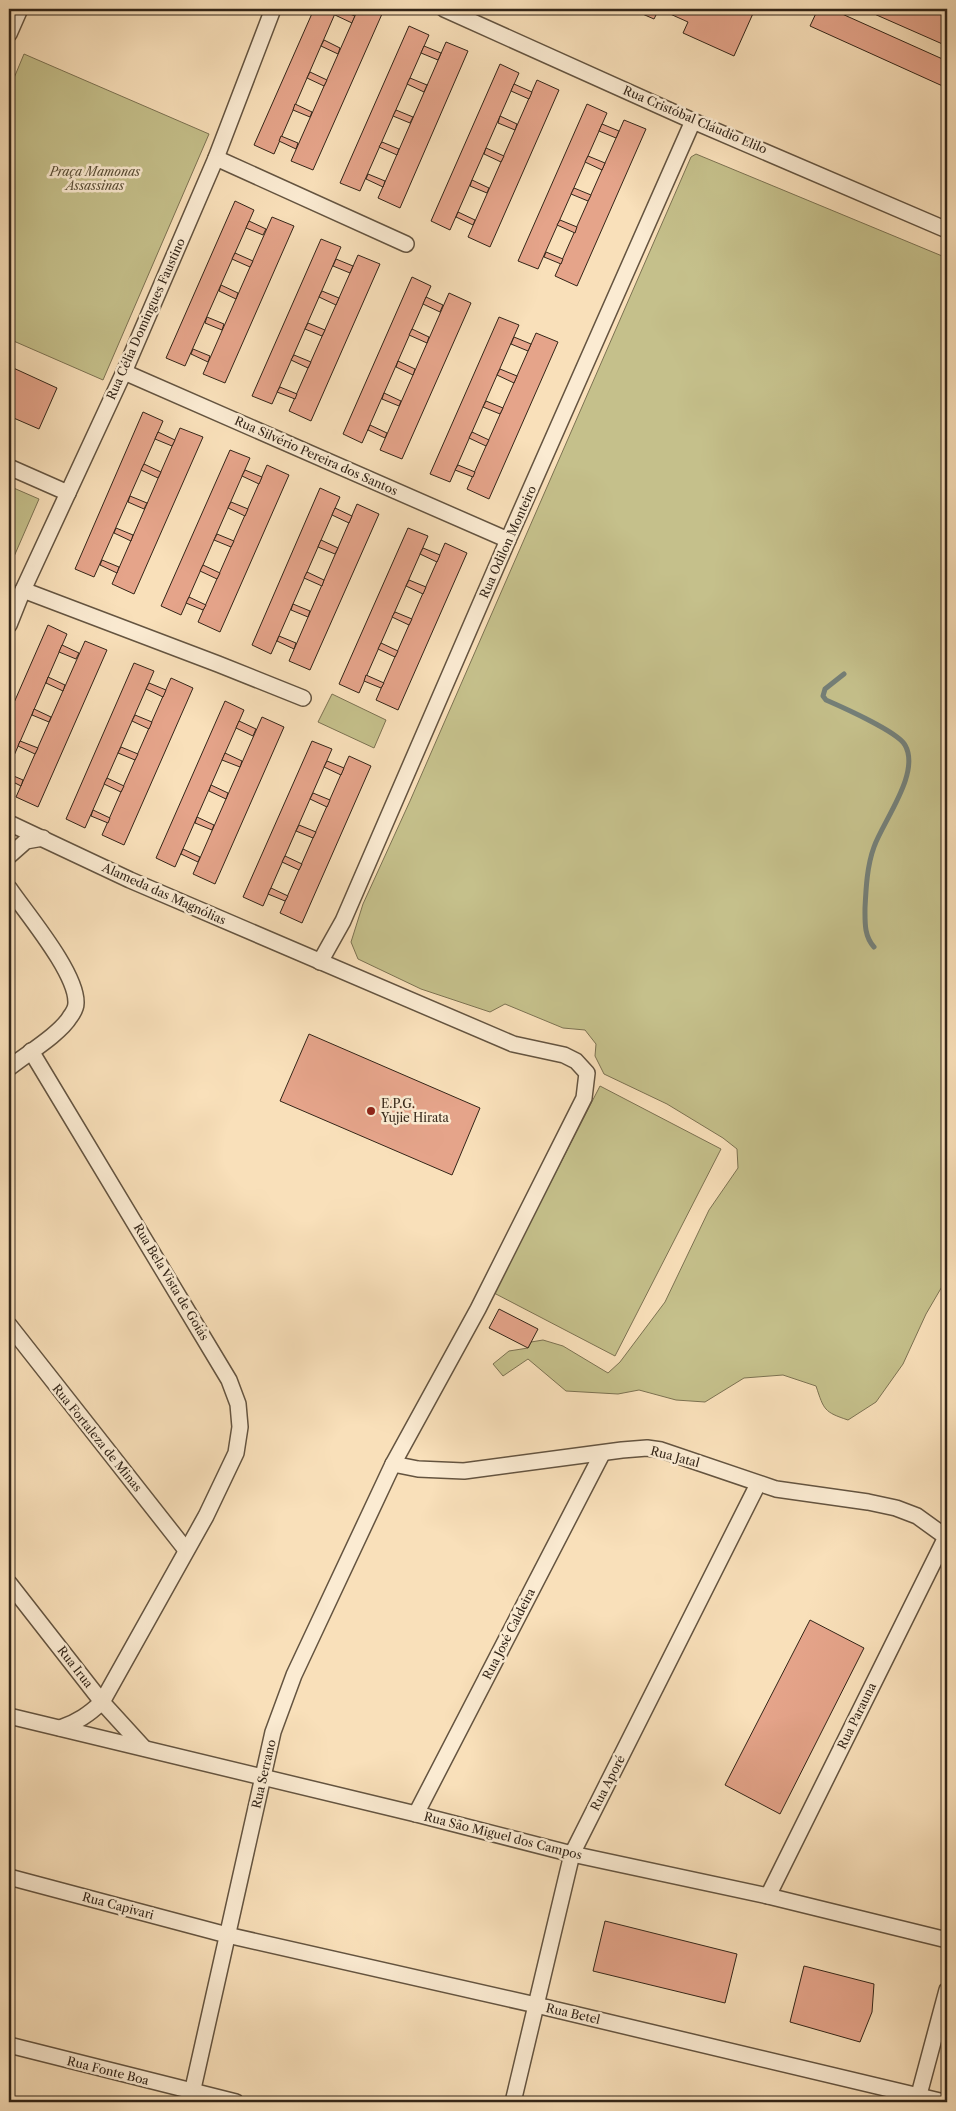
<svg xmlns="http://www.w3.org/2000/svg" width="956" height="2111" font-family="'Libre Caslon Text',serif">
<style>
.green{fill:#c5c08b;stroke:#7c7252}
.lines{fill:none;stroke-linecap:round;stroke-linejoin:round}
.stream{stroke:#747f78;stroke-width:5}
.building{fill:#e5a48a;stroke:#332518}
.street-casing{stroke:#645440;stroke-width:18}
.street{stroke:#fbebd2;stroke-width:15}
.poi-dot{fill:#8f2418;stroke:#fbebd2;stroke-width:2}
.labels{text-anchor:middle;stroke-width:5;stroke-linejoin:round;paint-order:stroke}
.street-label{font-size:12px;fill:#332518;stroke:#fbebd2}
.park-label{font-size:12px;font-style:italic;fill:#584c35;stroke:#fbebd2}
.poi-label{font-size:12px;fill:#332518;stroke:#fbebd2;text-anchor:start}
</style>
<rect width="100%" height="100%" fill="#f9e0ba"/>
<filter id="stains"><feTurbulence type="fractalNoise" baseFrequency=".004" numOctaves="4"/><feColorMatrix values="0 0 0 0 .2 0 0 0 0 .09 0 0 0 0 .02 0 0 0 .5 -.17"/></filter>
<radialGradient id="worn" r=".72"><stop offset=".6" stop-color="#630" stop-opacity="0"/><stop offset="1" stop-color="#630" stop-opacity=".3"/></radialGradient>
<g class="green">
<path d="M24,54L209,134L103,380L9,339V90Z"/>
<path d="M696,154L947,258V1278L926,1314L903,1364L876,1402L848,1420C824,1412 824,1410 816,1386L783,1375L744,1378L705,1402L676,1400L639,1390L618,1394L566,1391L528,1359L503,1376L493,1364L509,1351L528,1348L531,1342L543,1340L563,1346L608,1373L620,1362L665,1302L709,1210L738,1168L737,1149L723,1138L667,1104L604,1074L595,1056L596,1044L585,1030L563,1028L505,1004L490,1012L421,989L358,959L351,942L363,904L410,801L691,157Z"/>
<path d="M9,486L39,499L9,568Z"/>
<path d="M332,694L386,720L374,748L318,722Z"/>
<path d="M600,1086L721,1149L615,1356L494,1293Z"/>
</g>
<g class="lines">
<path class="stream" d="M844,674L825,689L823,696L826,700C842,707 898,732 905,745C921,773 883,821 874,847C867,866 866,888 865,908C865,922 864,936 874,947"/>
</g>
<g class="building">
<path d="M314,9H337L274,154L254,145Z"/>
<path d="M337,9L355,16L352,23L335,15Z"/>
<path d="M358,9H371L382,14L313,170L291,161Z"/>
<path d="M631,9H659L654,19Z"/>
<path d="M659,9H755L734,56L683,33L688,22Z"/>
<path d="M818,9H831L947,61V88L810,26Z"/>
<path d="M863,9H931L947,16V46Z"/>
<path d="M409,26L429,35L360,191L340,183Z"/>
<path d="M324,40L340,48L338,54L321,46Z"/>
<path d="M446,42L468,51L400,208L378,198Z"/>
<path d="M424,46L441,53L438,60L421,53Z"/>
<path d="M500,64L519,73L450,230L431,221Z"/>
<path d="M310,72L327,80L324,86L307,78Z"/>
<path d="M410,78L427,85L424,92L407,84Z"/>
<path d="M537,80L559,90L490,247L468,237Z"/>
<path d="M514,84L532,92L529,99L511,91Z"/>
<path d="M295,104L312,112L310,117L293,110Z"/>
<path d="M587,104L607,113L538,269L518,261Z"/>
<path d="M396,110L413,117L410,123L393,116Z"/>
<path d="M500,116L517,124L515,130L498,123Z"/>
<path d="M624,120L646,129L577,286L555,276Z"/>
<path d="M602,124L619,131L616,138L599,131Z"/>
<path d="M281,136L298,143L296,149L279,141Z"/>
<path d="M382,142L399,149L397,155L379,147Z"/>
<path d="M486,148L504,156L501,162L484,154Z"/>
<path d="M588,156L605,163L602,170L585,162Z"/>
<path d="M368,174L385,181L383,187L366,179Z"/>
<path d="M472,180L489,188L487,193L470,186Z"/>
<path d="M574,188L591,195L588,201L571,194Z"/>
<path d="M235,201L254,210L185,366L166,358Z"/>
<path d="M458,212L475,220L473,225L456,217Z"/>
<path d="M272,217L294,226L225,383L203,374Z"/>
<path d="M560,220L577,227L575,233L557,225Z"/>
<path d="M249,221L266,229L263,235L246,228Z"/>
<path d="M321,239L341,247L272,404L252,396Z"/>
<path d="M546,252L563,259L561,264L544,257Z"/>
<path d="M235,253L253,261L250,267L232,259Z"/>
<path d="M358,255L380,264L311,421L289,411Z"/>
<path d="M336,259L353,266L350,273L333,266Z"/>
<path d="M412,277L431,286L362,443L343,434Z"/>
<path d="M221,285L238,293L236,299L219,291Z"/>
<path d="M322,291L339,298L336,305L319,297Z"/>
<path d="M449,293L471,303L402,459L380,450Z"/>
<path d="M426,297L443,305L440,312L423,304Z"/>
<path d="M207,317L224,324L222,330L205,323Z"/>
<path d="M499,317L519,325L450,482L430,474Z"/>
<path d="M308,323L325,330L322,336L305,329Z"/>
<path d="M412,329L429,337L427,343L409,335Z"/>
<path d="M536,333L558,342L489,499L467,489Z"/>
<path d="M514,337L531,344L528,351L511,344Z"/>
<path d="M193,349L210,356L208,362L191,354Z"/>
<path d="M294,355L311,362L308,368L291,360Z"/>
<path d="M398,361L415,369L413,375L396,367Z"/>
<path d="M9,366L57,388L39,429L9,416Z"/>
<path d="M500,369L517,376L514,383L497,375Z"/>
<path d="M280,387L297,394L295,399L277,392Z"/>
<path d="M384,393L401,401L399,406L382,399Z"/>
<path d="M486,401L503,408L500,414L483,407Z"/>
<path d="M143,412L163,421L94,577L75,569Z"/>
<path d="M370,425L387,433L385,438L368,430Z"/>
<path d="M180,428L203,437L134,594L112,584Z"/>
<path d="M158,432L175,440L172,446L155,439Z"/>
<path d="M472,432L489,440L486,446L469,438Z"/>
<path d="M230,450L250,458L181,615L161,606Z"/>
<path d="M144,464L161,472L158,478L141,470Z"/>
<path d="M267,465L289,475L220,632L198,622Z"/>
<path d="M458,465L475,472L473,477L455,470Z"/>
<path d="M245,470L262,477L259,484L242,476Z"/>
<path d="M320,488L340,497L271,654L252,645Z"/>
<path d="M130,496L147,503L144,509L128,502Z"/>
<path d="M231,502L248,509L245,516L228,508Z"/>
<path d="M357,504L379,514L310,670L289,661Z"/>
<path d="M335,508L352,516L349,523L332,515Z"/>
<path d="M116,528L133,535L131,541L114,533Z"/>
<path d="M408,528L428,536L359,693L339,684Z"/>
<path d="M217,534L234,541L231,547L214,540Z"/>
<path d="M321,540L338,548L335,554L318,547Z"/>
<path d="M445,543L467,553L398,710L376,700Z"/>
<path d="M423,548L440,555L437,562L420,554Z"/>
<path d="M102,560L119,567L117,573L100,565Z"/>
<path d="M203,565L220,573L217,579L200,571Z"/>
<path d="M307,572L324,580L322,586L304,578Z"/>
<path d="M409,580L426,587L423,594L406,586Z"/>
<path d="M189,597L206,605L203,610L186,603Z"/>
<path d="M293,604L310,611L308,617L291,610Z"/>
<path d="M395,612L412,619L409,625L392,617Z"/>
<path d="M48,625L67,634L9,767V714Z"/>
<path d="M279,636L296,643L294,649L277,641Z"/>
<path d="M85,641L107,650L38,807L16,797Z"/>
<path d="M381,643L398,651L395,657L378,649Z"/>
<path d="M62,645L79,653L76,659L59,652Z"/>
<path d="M134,663L154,671L85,828L66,819Z"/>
<path d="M366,675L384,683L381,688L364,681Z"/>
<path d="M48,677L65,685L63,691L46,683Z"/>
<path d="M171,678L193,688L124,845L102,835Z"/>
<path d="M149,683L166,690L163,697L146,689Z"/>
<path d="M225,701L244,710L175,867L156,858Z"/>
<path d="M34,709L51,717L49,722L32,715Z"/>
<path d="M135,715L152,722L149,729L132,721Z"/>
<path d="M262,717L284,727L215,884L193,874Z"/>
<path d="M239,721L256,729L253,736L236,728Z"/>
<path d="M20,741L38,748L35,754L18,746Z"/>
<path d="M312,741L332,749L263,906L243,897Z"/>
<path d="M121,747L138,754L135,760L118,753Z"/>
<path d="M225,753L242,761L240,767L222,760Z"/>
<path d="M349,756L371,766L302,923L280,913Z"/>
<path d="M327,761L344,768L341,775L324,767Z"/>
<path d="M9,774L23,780L21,786L9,780Z"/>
<path d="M107,778L124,786L121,792L104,784Z"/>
<path d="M211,785L228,793L226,799L209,791Z"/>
<path d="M313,793L330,800L327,807L310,799Z"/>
<path d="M93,810L110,818L108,823L91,816Z"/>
<path d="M197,817L214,825L212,830L195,823Z"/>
<path d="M299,825L316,832L313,838L296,831Z"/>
<path d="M183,849L200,857L198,862L181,854Z"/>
<path d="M285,856L302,864L299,870L282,862Z"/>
<path d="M271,888L288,896L285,901L268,894Z"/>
<path d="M309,1034L480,1108L452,1175L280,1101Z"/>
<path d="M499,1309L538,1329L528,1348L489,1328Z"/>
<path d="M810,1620L864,1648L780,1814L725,1785Z"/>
<path d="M605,1921L737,1954L725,2003L593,1971Z"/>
<path d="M804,1966L874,1984L872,2012L860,2042L790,2022Z"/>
</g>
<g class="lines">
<defs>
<g id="street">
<path d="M444,9L693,121L947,230"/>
<path d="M9,34L20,9"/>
<path d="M216,158L406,244"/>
<path d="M124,372L508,540"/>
<path d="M9,467L68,493"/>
<path d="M23,590L218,664L303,698"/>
<path d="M9,625L23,590L124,372L216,158L273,9"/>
<path d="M9,823L130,880L513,1044L564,1055L576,1061L587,1073L584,1098L478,1309L393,1464L294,1675L273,1732L190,2102"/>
<path d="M9,856L26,841L43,838"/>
<path d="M9,888C26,913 77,973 76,1003C76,1007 73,1013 70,1017C60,1034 25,1055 9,1068"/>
<path d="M320,962L343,921L508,540L693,121"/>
<path d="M31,1051L229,1380L238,1404L240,1427L236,1453L206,1516L102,1702C89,1714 78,1722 60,1728"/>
<path d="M9,1325L186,1550"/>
<path d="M393,1464L418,1469L464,1471L622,1450L647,1448L661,1450L776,1489L868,1502L896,1508L917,1516L946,1537"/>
<path d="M9,1583L102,1702L144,1748"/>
<path d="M9,1716L416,1814L572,1854L768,1896L947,1940"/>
<path d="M416,1814L602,1454"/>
<path d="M9,1877L227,1935L536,2005L944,2102"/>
<path d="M768,1896L946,1537H947"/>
<path d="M9,2045L236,2102"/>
<path d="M513,2102L572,1854L758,1484"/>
<path d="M917,2102L947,1990"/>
</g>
</defs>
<use href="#street" class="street-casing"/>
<use href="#street" class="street"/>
</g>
<circle class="poi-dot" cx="371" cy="1111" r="5"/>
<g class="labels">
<g class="street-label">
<text transform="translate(695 120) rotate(23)" y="4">Rua Cristóbal Cláudio Elilo</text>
<text transform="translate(146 319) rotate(-66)" y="4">Rua Célia Domingues Faustino</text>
<text transform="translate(316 456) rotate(24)" y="4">Rua Silvério Pereira dos Santos</text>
<text transform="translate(508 542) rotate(-66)" y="4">Rua Odilon Monteiro</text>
<text transform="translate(164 894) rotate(24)" y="4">Alameda das Magnólias</text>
<text transform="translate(171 1282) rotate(59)" y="4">Rua Bela Vista de Goiás</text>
<text transform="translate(97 1438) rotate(51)" y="4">Rua Fortaleza de Minas</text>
<text transform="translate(675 1457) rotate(15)" y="4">Rua Jatal</text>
<text transform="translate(509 1634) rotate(-63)" y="4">Rua José Caldeira</text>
<text transform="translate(75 1667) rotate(52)" y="4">Rua Irua</text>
<text transform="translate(857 1716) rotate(-64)" y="4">Rua Parauna</text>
<text transform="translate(264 1774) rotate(-77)" y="4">Rua Serrano</text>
<text transform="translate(608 1783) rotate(-63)" y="4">Rua Aporé</text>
<text transform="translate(503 1836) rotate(14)" y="4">Rua São Miguel dos Campos</text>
<text transform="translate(118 1906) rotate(15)" y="4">Rua Capivari</text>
<text transform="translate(573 2014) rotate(13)" y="4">Rua Betel</text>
<text transform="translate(108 2071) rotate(14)" y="4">Rua Fonte Boa</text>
</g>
<g class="park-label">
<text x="95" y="176">Praça Mamonas<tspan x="95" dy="14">Assassinas</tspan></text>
</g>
<g class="poi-label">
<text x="381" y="1108">E.P.G.<tspan x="381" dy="14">Yujie Hirata</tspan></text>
</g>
</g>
<rect width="956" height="2111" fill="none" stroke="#f9e0ba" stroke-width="30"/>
<rect x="10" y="10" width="936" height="2091" fill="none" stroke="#332518" stroke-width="2.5"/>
<rect x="15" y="15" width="926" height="2081" fill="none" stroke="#332518"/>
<rect width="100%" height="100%" filter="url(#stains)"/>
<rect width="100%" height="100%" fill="url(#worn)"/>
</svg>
